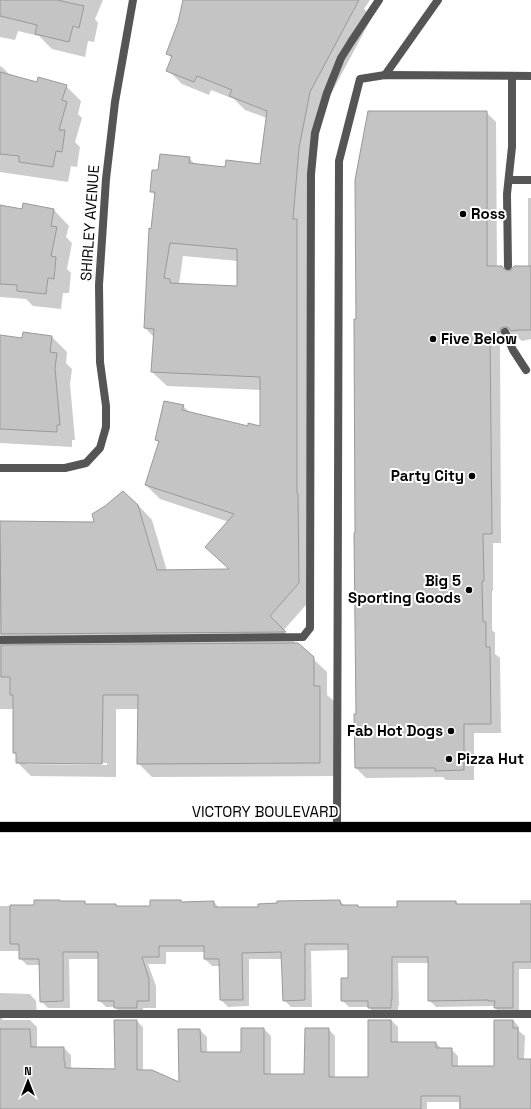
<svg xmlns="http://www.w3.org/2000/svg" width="531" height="1109" font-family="'Space Grotesk',sans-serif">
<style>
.shadow{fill:#0003;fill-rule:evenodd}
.building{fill:#c4c4c4;stroke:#999;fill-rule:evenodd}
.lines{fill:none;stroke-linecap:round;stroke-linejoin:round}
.primary-casing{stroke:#dbdbdb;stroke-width:12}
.lane{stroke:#555;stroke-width:8}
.street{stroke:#555;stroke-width:8}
.primary{stroke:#000;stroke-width:10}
.poi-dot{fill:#000;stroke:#fff;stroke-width:1.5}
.labels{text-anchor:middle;stroke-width:4;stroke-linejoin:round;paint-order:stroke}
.poi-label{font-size:15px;font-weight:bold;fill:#000;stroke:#fff;text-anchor:start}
.street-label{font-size:15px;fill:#000;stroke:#fff}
</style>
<rect width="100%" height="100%" fill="#fff"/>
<g class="shadow">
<path d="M0,0H103L95,19L98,23L94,42L88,41L85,57L52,49L39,36L18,31L15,40L0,37Z"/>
<path d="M185,0H370L364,9L372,17L324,107L312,163L307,230L311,234L313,597L283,631L327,672V695L334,701V776L152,777L138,763L139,709H116V777L31,776L17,762V755L14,753V709H0V522L96,523L138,505L152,520L167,571L230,570L206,547L229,522L160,499L146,485L160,443L156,439L183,406L190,413L249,427H261V390L167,386L152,372L154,337L145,328L156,196L151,191L159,171L189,158L196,165L226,168L261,165L267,118L245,110L234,99L211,90L209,95L182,84L168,70L172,59L167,53L179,22ZM183,256L238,261V287L179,284ZM27,762L107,763V765L27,764Z"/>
<path d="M0,66L2,67L11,76L37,84L66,86L81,101L78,114L82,118L75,142L80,147L77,167L71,166L68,182L0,172Z"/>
<path d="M486,112L496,122L497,267H502L508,272L528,267V198H531V339L522,341L516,336L511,338L509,342H500L501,543H493V591H492V630L495,633V654L500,658L501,733H474V780H446L443,777L366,778L356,768L357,320Z"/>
<path d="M0,206L22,211L54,210L69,226L66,237L72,243L67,269L71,273L69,293H63L61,309L33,306L26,299L0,297Z"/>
<path d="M24,333L52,337L67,352L66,363L72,369L70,384L75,440H72V447L0,443V336L23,339Z"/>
<path d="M520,900H531V969H519V1015H502L495,1008V1006L436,1007L429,1000V963H398L399,1006H398V1015H376L369,1007H349L342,1000L349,979V950L311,951L312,1007H291L284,1000L283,959H249V1006L228,1007L221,1000L220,966H212L205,959V952H166V964H148L156,986V1008H143V1015H122L115,1007H106L99,1000V959H69L70,1008H48L41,1001L40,965H27L20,958V951H0V906H35L61,902H85L87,905H115L117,907H151L180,901L182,903L214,902L219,908H259L340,901L345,906H358L360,908H398L456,902L459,905H520Z"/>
<path d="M0,993L30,994L36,1001L37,1015H7L2,1019V1020H30L37,1027V1048H64L71,1055V1067L72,1069L116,1070L136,1020L143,1027V1071L180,1083L200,1030L207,1037V1053H242L264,1029L271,1036V1075H305L328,1029L335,1036V1078H369L391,1020L398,1027V1043H436L442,1049H451L458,1056V1067H495L513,1020L519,1027V1031L525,1036L524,1060H531V1109H459V1102H427V1109H0Z"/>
</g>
<g class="building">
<path d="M0,0H57L84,6L79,28L73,26L69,42L35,34L37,25L0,16Z"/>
<path d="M183,0H359L310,92L299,148L293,219H297V493L298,494L299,583L270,616L286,632L1,634L0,521L94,522L92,514L105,506L123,491L138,505L157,570L229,569L205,547L234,514L145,485L159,441L155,440L164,401L184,405L182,410L248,426V423L260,426V377L151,372L154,329L144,328L149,228L151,229L155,192H150L152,170H158L160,154L190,157L189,163L225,167L226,160L260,164L263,141L267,111L229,96L232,90L197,76L194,82L166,71L172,56L166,54L178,22ZM170,243L237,249V286L170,283V279L164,278Z"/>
<path d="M0,72L37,82L38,77L67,85L62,100L67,102L59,130H65L62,152L56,151L53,167L19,162V156L0,154Z"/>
<path d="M368,111H487V266H502L504,269L508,271L511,270L514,266H531V330H519L511,331L509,328L505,327L501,328L500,332L490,333L492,534H483L484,581H482L483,622H486V647H490L491,724H464V770L435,771V768H355L354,714H356L354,533H355L354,319H356L355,180Z"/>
<path d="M23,203L54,209L51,226L57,227L51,256L56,257L54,279L48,278L46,294L17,291V285L0,284V205L22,209Z"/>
<path d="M23,332L52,336L50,352L57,353L55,368L60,425H57V432L0,429V335L22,338Z"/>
<path d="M298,643L314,657V686H320V763L137,764L138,695H103L102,764L16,763V753H13V695H10V677H1V645Z"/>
<path d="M34,900H60V901H85V904H116V906H150V900H181V902L214,901V907H258V904L277,903V901L340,900L341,905H358V907H397V901H456V904H531V962H513V1008H494L495,1001H488V1000L428,1001V957H392V1000H391V1008H368V1001H341V978H348V944H305V1000L283,1001L281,952L242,953L243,1000H220L219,959H204V946H159V957H142L149,979V1001H137V1008H114V1001H98V952H63V1001L40,1002L39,959H19V944H10V905H34Z"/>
<path d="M114,1020H137V1070H152L179,1082L178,1029H200L201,1052H241V1028H264V1074H304L305,1028H329V1077H368V1020H391V1042H436V1048H452V1066H494V1020H513V1028H518V1059H531V1109H460V1096H421V1109H0V1029H30L31,1047H64V1061H65V1068L115,1069Z"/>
</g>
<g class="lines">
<defs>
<path id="primary" d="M0,827H531"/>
</defs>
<use href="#primary" class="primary-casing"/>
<g class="lane">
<path d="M385,75L438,0"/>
<path d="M509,180H531"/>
<path d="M508,266L507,194L512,147V76"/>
<path d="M505,332L513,350L526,370"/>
<path d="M0,640L303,637L310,628L311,174L315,133L327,93L341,58L351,42L379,0"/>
<path d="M337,827L339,161L360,79L385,75L531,76"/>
<path d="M0,1014H531"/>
</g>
<path class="street" d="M0,468H65L86,463L100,448L106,427V406L100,362L99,285L106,179L115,102L133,0"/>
<use href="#primary" class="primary"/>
</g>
<g class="poi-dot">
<circle cx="463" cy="214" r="4"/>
<circle cx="433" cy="339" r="4"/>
<circle cx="472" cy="476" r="4"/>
<circle cx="469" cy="590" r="4"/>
<circle cx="451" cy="731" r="4"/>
<circle cx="449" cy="759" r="4"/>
</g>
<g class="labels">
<g class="poi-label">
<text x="471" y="219">Ross</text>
<text x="441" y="344">Five Below</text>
<text x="464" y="481" text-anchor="end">Party City</text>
<text x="461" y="586" text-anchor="end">Big 5<tspan x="461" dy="17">Sporting Goods</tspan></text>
<text x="443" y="736" text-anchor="end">Fab Hot Dogs</text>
<text x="457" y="764">Pizza Hut</text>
</g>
<g class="street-label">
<text transform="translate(90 223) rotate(-86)" y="5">SHIRLEY AVENUE</text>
<text x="265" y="817">VICTORY BOULEVARD</text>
</g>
</g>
<g transform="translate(28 1081)" stroke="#ffffff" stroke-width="3" paint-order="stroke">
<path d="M0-3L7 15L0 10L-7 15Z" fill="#000000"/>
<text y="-6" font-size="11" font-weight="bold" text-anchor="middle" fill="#000000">N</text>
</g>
</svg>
